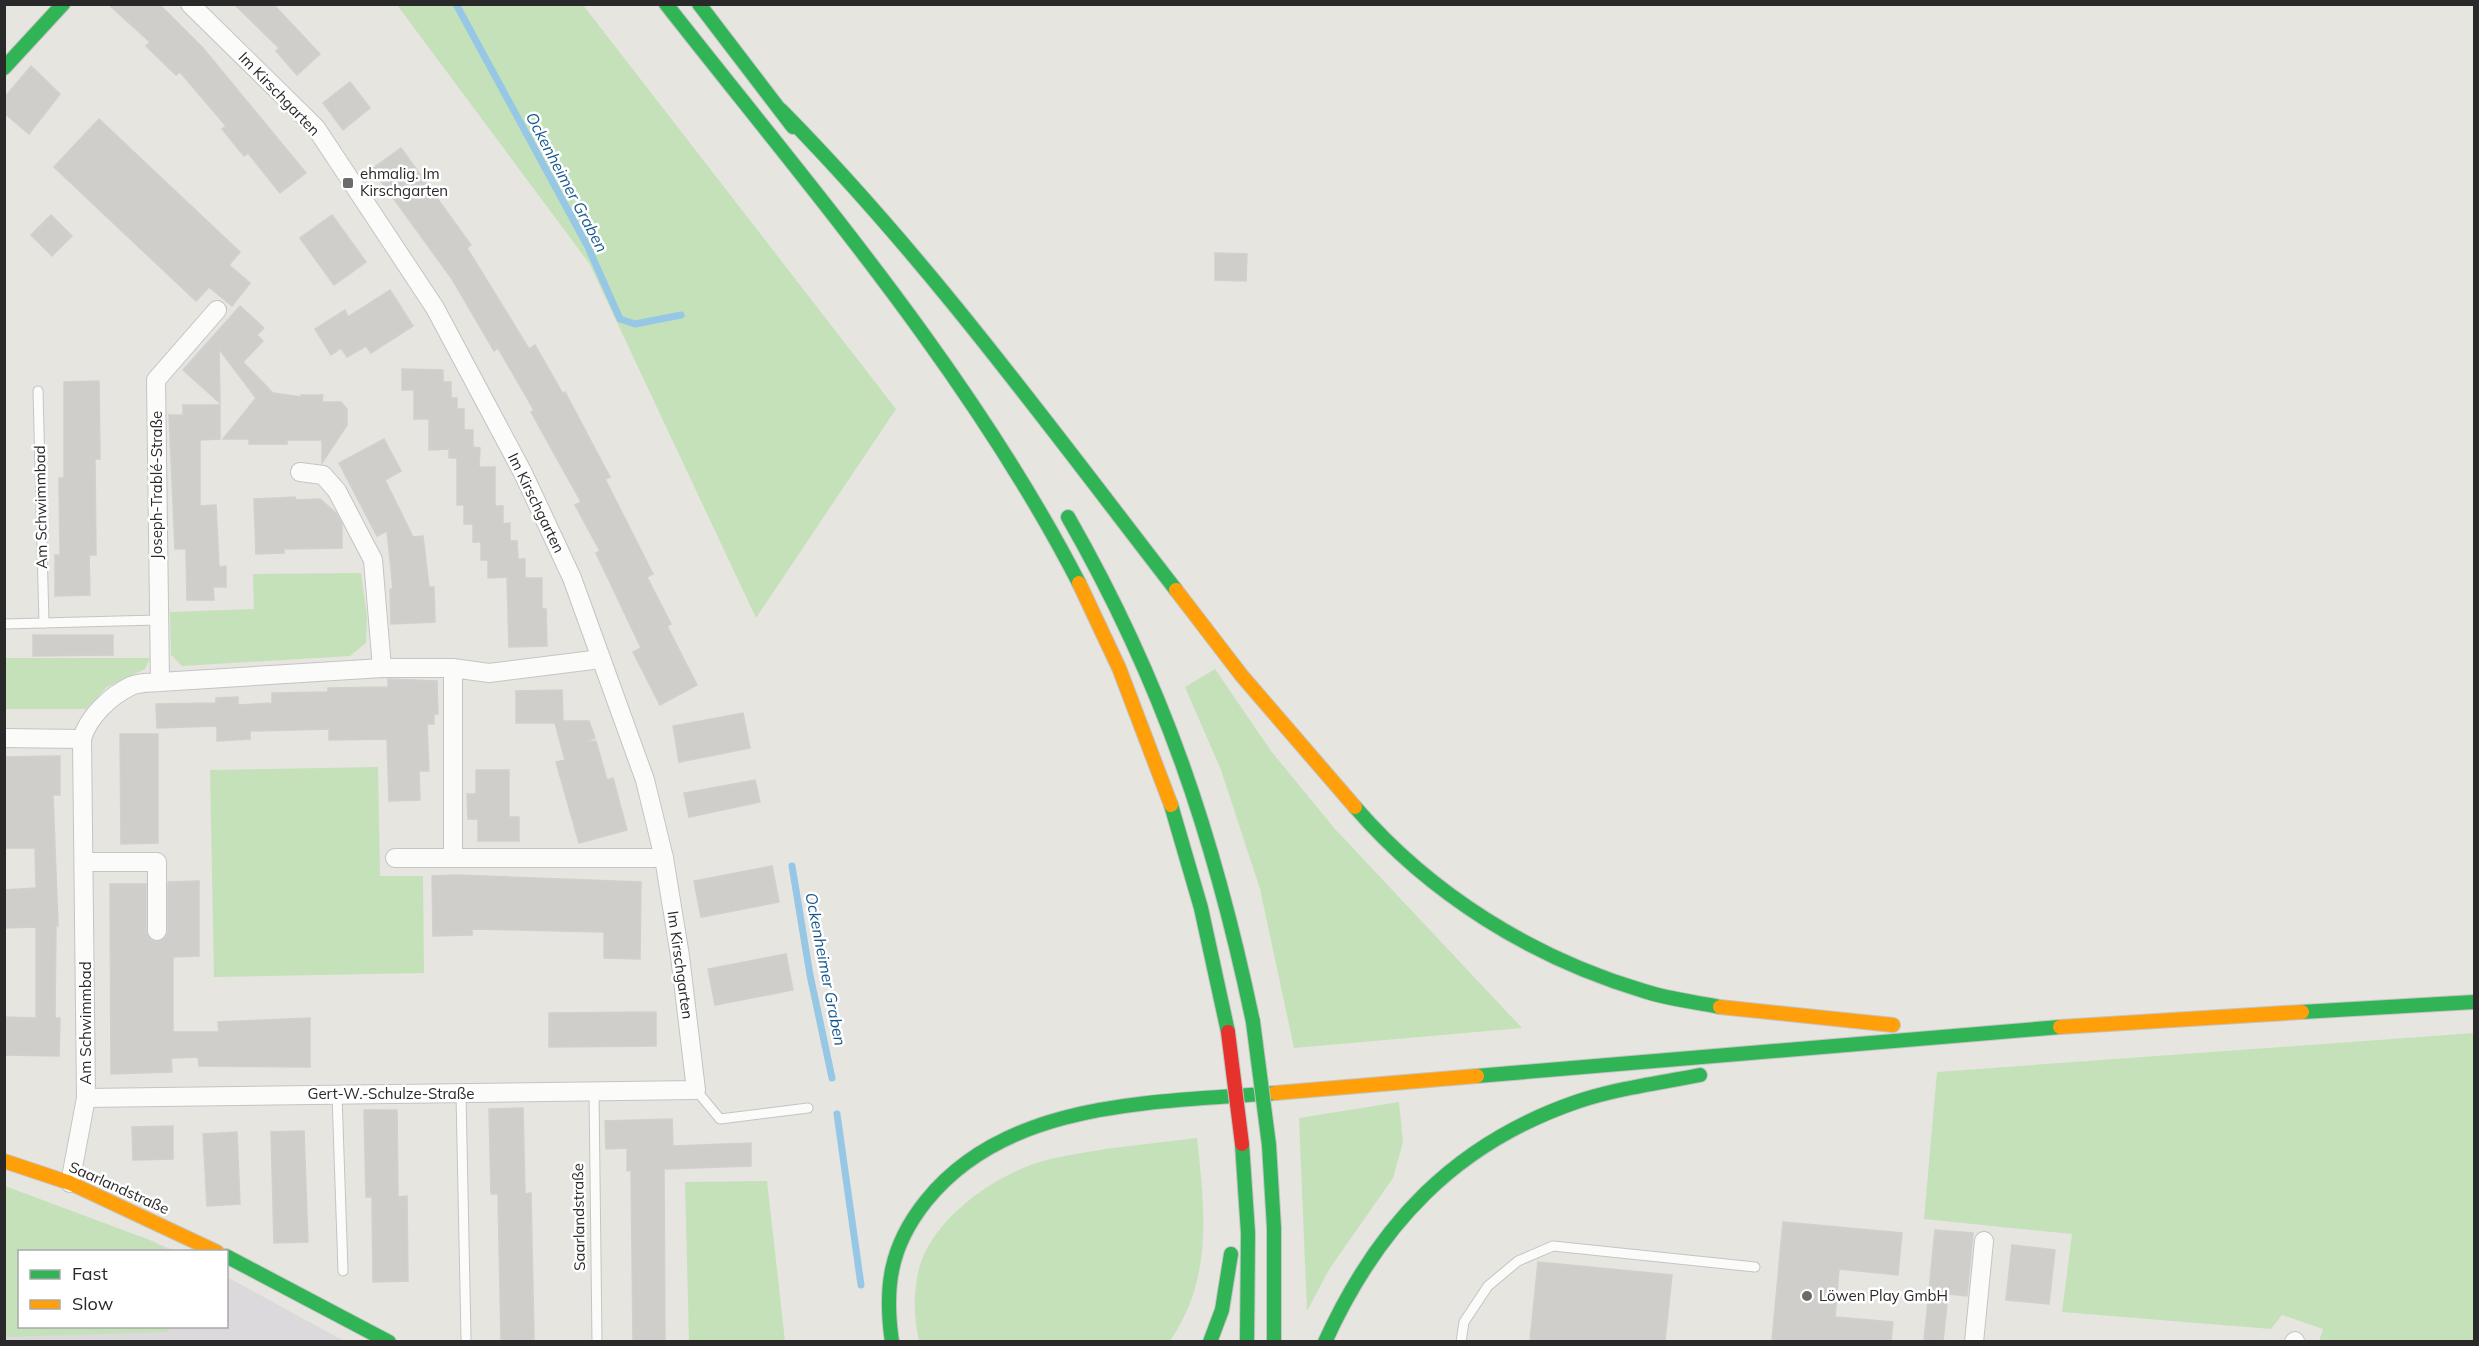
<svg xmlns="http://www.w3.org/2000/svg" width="2479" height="1346" font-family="Mulish,sans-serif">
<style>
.industrial{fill:#dbd9db}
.green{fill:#c5e1ba}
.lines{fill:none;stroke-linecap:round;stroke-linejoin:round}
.stream{stroke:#96c8e5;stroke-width:7}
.building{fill:#cfcecb;stroke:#d1d0cc;stroke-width:1.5}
.lane-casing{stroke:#c4c4c5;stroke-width:11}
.street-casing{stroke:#c4c4c5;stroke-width:20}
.fast-casing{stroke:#c4c4c5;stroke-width:16}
.slow-casing{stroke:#c4c4c5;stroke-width:16}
.lane{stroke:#fbfbfa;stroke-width:9}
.street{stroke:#fbfbfa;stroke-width:18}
.fast{stroke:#30b455;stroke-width:14}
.slow{stroke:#ff9f0a;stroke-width:14}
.fast-bridge-casing{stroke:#c3c3c1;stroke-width:16;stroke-linecap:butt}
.jam-bridge-casing{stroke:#c3c3c1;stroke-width:16;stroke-linecap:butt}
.fast-bridge{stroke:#30b455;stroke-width:14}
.jam-bridge{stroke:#e5322d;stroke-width:14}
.poi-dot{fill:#6b6b69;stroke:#fff;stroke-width:2}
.labels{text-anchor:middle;stroke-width:5;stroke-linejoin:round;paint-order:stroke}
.street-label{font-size:15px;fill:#292929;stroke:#fff}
.poi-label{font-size:15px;fill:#292929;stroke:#fff;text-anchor:start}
.water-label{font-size:16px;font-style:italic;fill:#155891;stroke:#fff}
</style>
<rect width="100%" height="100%" fill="#e6e5e0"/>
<path class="industrial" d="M5,1192L147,1239L176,1251L20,1252V1326H226L227,1277L344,1341L5,1342Z"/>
<g class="green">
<path d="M397,5H583L896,409L756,618L589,263Z"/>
<path d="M361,573L367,617L366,643L350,656L182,666L171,655L170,612L254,609L253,574Z"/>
<path d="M5,658H150L145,669L107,687L86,709H5Z"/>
<path d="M1215,669L1271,751L1335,829L1522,1028L1294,1048L1260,889L1221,770L1185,687Z"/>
<path d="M378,767L380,876H423L424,973L214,977L210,770Z"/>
<path d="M2474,1033V1341H2319L2323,1329L2282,1315L2271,1329L2062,1312L2072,1234L1924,1219L1937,1072Z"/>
<path d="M1399,1102L1403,1142L1393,1178L1330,1268L1307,1311L1299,1118Z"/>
<path d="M1197,1138C1205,1211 1213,1278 1170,1341H919C914,1318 913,1297 918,1273C929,1219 1000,1170 1051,1159C1099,1148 1149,1144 1197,1138Z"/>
<path d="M767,1181L785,1341H689L685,1182Z"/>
<path d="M5,1186L147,1239L165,1248V1252H20V1326H167L168,1332L5,1337Z"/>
</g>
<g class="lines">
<g class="stream">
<path d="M456,4L588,247L620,319L635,324L681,315"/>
<path d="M792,866L810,975L832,1078"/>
<path d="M837,1114L861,1285"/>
</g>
</g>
<g class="building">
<path d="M108,4H159L203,48L306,173L280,193L248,153L244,156L222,129L226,126L180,72L176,75L146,46L150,42Z"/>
<path d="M234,4H273L320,54L297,75L276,51L279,48Z"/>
<path d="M31,66L60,94L29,134L4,113V98Z"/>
<path d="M350,82L370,108L343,130L323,103Z"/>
<path d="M99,119L240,252L229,265L250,283L232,306L209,287L196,301L54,167Z"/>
<path d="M401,148L471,245L467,248L529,349L535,345L563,394L565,392L610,477L605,479L653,574L647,577L671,624L667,626L697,685L660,705L633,652L641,648L596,553L600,551L575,505L581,502L531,412L534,410L498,348L494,351L452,279L372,169Z"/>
<path d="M51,215L72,236L52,256L31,235Z"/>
<path d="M332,215L366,262L334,285L300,238Z"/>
<path d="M1215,253L1247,254L1246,281L1215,280Z"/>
<path d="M390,290L413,326L371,353L366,346L347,357L341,348L331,355L315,329L345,310L348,317Z"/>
<path d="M240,306L264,328L257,335L263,341L243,362L273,393L301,397V395H323L322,402H341L347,409V425L322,463V440H287V444H249V439H223L256,398L219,349L220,403L183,370Z"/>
<path d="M402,369L443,370V382H451V398H457V409H464V430H473V447L480,448L479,467H495V506H503V524L510,523V541H517L518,559H525V578H542V609H546L547,646L509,647L507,577L488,578V560H481V542H473V524H464V505H457V458H449V449L429,450V419H414V390H402Z"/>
<path d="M99,381L100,459H95L96,555H89L90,595L55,596V555H60L59,478H64V382Z"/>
<path d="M183,405H220V439L200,440V506L216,505L219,567L226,566V587H213L214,600H187L186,549H175L169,415H183Z"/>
<path d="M384,439L401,471L385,480L413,537L423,536L429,587H434L435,622L391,624L390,589H393L387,531L377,536L339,463Z"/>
<path d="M295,497L296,500L320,499L336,513L342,524V548L284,549V553L256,554L254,499Z"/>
<path d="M33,635H113V655L33,656Z"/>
<path d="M388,679L437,681L438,714H434V724H427L429,771H419L420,800L389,801L387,739L329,740V729L250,731V739L217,741V726L157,728L156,704L216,703V698L238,697V705L272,703V693L328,692V688L388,687Z"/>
<path d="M562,690L563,721H589L595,738L585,742L596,741L607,780L613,778L627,830L579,843L556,762L565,760L555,723H516V691Z"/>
<path d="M743,713L750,748L679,762L673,726Z"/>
<path d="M120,734H158V843L121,844Z"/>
<path d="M60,756V795H53L58,926H56L55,1018H60L59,1056L4,1055V1017L36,1018V927L4,928V890L36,888L35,848H4V757Z"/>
<path d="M476,770H509V817H519V841H478V819H468L467,794H476Z"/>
<path d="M755,780L760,802L689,817L684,793Z"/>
<path d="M772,866L779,902L701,917L694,881Z"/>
<path d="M456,875L641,882L640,959L604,958V932L472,929V935L433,936L432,876Z"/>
<path d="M199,881V956L173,957V1032H219L218,1022L310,1018V1067L199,1066L198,1057L171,1058L172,1072L111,1074L110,884H146V932L151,940L158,942L166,937L168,932V882Z"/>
<path d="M786,954L793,990L715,1005L708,969Z"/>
<path d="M656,1012V1046L549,1047V1013Z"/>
<path d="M523,1108L525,1194L531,1193L534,1341H501L498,1194H491L489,1109Z"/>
<path d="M364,1110H397L398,1197L407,1196L408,1281L373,1282L372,1197H366Z"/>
<path d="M672,1119L673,1146L751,1143V1166L664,1169L665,1341H633L631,1170L627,1171V1148L606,1149L605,1121Z"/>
<path d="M173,1126V1159L133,1160L132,1127Z"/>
<path d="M304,1131L308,1242L274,1243L271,1132Z"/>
<path d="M237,1132L240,1204L207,1206L203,1134Z"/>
<path d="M1783,1222L1902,1233L1898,1275L1839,1269L1835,1317L1893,1322L1891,1341H1772Z"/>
<path d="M1935,1230L1973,1233L1967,1296L1948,1294L1943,1341H1924Z"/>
<path d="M2012,1245L2055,1250L2049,1304L2006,1300Z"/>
<path d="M1538,1262L1672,1275L1665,1341H1530Z"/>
</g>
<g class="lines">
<defs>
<g id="lane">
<path d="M38,391L44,623"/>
<path d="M4,624L157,620"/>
<path d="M696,1090L720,1119L808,1108"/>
<path d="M594,1092L597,1342"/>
<path d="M461,1094L466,1338"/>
<path d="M337,1095L343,1271"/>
<path d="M1461,1342L1464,1322L1488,1286L1518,1261L1553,1246L1755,1267"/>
</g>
<g id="street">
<path d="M300,472L323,475L337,491L373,560L382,668"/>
<path d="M453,668V858"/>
<path d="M160,682L382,668H453L489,673L601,659"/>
<path d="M4,738L82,739L86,1098L70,1183"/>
<path d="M82,739C88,717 110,696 131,686C139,682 151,683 160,682L156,380L217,310"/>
<path d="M395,858H664"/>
<path d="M85,862H157V931"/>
<path d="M86,1098L696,1090L680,956L664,858L645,780L572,578L523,473L435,308L316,128L190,4"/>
<path d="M1974,1342L1984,1241"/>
<path d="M2294,1342L2295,1341"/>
</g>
<g id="fast">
<path d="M666,4C812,190 970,372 1079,583"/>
<path d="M699,4L793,127"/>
<path d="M4,68L63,4"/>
<path d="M781,110C927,258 1049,426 1176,590"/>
<path d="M1068,517C1163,683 1214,836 1253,1022"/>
<path d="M1171,805L1201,908L1228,1032"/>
<path d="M1355,807C1431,895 1533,958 1644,991C1668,999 1695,1002 1720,1007"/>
<path d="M2302,1012L2474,1002"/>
<path d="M1477,1076L2060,1027"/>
<path d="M1242,1144L1248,1233L1247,1342"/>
<path d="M1269,1145L1274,1228V1342"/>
<path d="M226,1256L389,1342"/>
<path d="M892,1342C884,1287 890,1246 926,1201C1008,1099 1156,1103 1275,1093"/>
<path d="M1210,1342L1222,1310L1231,1254"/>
<path d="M1325,1342C1378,1225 1455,1143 1579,1101C1618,1088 1660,1083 1700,1075"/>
</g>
<g id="slow">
<path d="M1079,583L1119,668L1171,805"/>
<path d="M1176,590L1242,676L1355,807"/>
<path d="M1720,1007L1893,1025"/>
<path d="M2060,1027L2302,1012"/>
<path d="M1275,1093L1477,1076"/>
<path d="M4,1161L70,1183L217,1252"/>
</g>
</defs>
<use href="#lane" class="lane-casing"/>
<use href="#street" class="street-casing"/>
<use href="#fast" class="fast-casing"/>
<use href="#slow" class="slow-casing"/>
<use href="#lane" class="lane"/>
<use href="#street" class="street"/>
<use href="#fast" class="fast"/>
<use href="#slow" class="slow"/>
<defs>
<path id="fast-bridge" d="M1253,1022L1269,1145"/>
<path id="jam-bridge" d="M1228,1032L1242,1144"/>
</defs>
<use href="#fast-bridge" class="fast-bridge-casing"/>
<use href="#jam-bridge" class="jam-bridge-casing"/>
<use href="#fast-bridge" class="fast-bridge"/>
<use href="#jam-bridge" class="jam-bridge"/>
</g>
<g class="poi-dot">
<rect x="342" y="177" width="12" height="12" rx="3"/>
<circle cx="1807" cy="1296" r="6"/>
</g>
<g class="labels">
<g class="street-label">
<text transform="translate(279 94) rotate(46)" y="5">Im Kirschgarten</text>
<text transform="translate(157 485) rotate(-90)" y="5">Joseph-Trablé-Straße</text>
<text transform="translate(536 503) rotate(64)" y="5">Im Kirschgarten</text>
<text transform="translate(41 507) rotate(-91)" y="5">Am Schwimmbad</text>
<text transform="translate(680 965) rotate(82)" y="5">Im Kirschgarten</text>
<text transform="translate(86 1023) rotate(-90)" y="5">Am Schwimmbad</text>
<text x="391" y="1099">Gert-W.-Schulze-Straße</text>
<text transform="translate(119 1188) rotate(24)" y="5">Saarlandstraße</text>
<text transform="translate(579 1217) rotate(-91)" y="5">Saarlandstraße</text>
</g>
<g class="poi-label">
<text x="360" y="179">ehmalig. Im<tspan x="360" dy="17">Kirschgarten</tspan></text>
<text x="1819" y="1301">Löwen Play GmbH</text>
</g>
<g class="water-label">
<text transform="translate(567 182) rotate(62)" y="6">Ockenheimer Graben</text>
<text transform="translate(826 969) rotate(79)" y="6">Ockenheimer Graben</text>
</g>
</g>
<rect width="2479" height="1346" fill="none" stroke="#292929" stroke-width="12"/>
<rect x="18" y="1250" width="210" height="78" fill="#ffffff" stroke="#a9a9a9" stroke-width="1.5"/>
<rect x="30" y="1270" width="30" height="9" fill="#30b455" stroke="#a9a9a9" stroke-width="1.5"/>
<text x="72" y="1280" font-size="18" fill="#292929">Fast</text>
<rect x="30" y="1300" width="30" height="9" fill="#ff9f0a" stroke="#a9a9a9" stroke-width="1.5"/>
<text x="72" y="1310" font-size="18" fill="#292929">Slow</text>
</svg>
